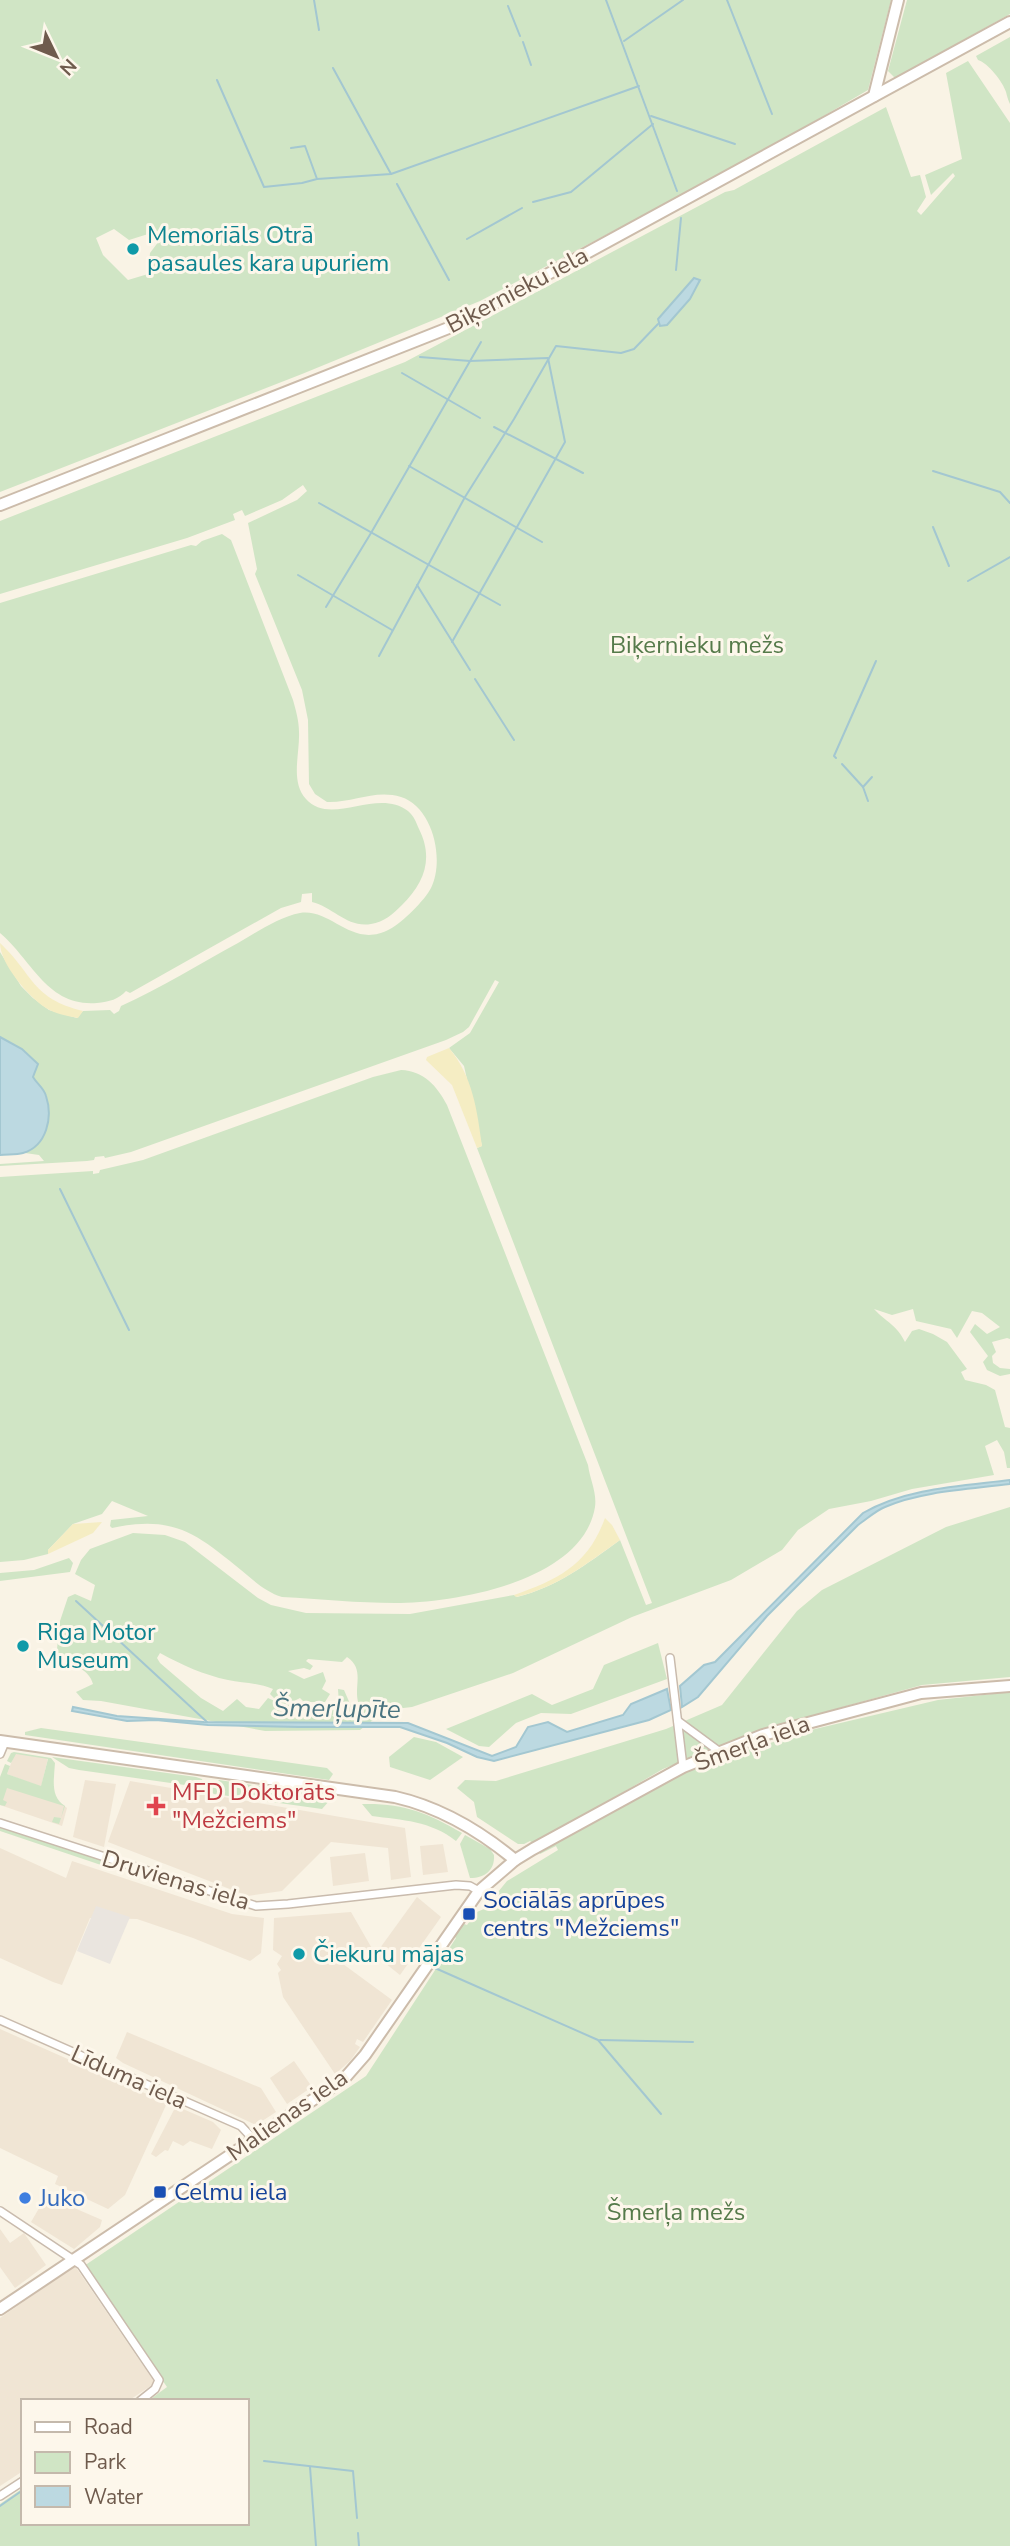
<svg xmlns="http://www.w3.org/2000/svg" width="1010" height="2546" font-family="'Nunito Sans',sans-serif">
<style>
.residential{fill:#f0e5d4}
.industrial{fill:#eae5df}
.green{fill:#d0e5c5;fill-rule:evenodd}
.sand{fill:#f5edc3}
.water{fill:#bcd9e1;stroke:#a3c7d1;stroke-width:2}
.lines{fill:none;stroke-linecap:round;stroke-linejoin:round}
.stream{stroke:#a3c7d1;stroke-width:2}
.street-casing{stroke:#c9bbad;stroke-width:10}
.secondary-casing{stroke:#ccbcab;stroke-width:14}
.street{stroke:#fff;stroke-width:7}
.secondary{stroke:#fff;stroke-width:10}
.culture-dot{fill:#0f9aa8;stroke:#fdf7eb;stroke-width:2.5}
.health-dot{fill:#e0444e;stroke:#fdf7eb;stroke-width:2.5}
.transit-dot{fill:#1a4fb4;stroke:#fdf7eb;stroke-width:2.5}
.shop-dot{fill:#3f7fe0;stroke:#fdf7eb;stroke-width:2.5}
.labels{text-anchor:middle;stroke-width:6;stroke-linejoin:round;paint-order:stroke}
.culture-label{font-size:24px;fill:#0d838f;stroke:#fdf7eb;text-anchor:start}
.street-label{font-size:24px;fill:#6f5b4d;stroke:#fdf7eb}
.park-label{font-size:24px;fill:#557a4a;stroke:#fdf7eb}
.health-label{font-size:24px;fill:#be3a42;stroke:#fdf7eb;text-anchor:start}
.transit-label{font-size:24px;fill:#164399;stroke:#fdf7eb;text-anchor:start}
.shop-label{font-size:24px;fill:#366cbe;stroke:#fdf7eb;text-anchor:start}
.water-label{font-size:26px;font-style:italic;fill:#4a7480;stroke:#fdf7eb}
</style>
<rect width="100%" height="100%" fill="#f9f3e5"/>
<g class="residential">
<path d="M15,1753L48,1758L41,1787L7,1774Z"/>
<path d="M85,1780L116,1784L104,1847L73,1837Z"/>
<path d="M5,1781L54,1798L67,1808L62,1826L0,1805Z"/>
<path d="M130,1781L405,1828L411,1877L391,1880L388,1848L331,1842L282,1891L248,1896L108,1842Z"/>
<path d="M443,1844L448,1872L423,1875L420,1846Z"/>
<path d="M0,1848L66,1878L72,1861L232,1914L264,1918L261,1953L250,1961L193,1938L137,1919L90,1918L62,1985L53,1982L0,1958Z"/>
<path d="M365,1853L369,1881L333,1886L330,1857Z"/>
<path d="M417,1897L441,1917L400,1975L375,1955Z"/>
<path d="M351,1912L374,1952L371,1960L356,1956L343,1964L392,2000L363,2042L357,2039L355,2044L360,2047L350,2061L335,2074L283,1997L278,1973L281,1970L277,1964L282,1956L273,1950L274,1918Z"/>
<path d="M0,2029L167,2103L125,2195L108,2209L55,2184L58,2176L0,2148Z"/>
<path d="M127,2032L261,2088L276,2112L256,2125L123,2063L116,2058Z"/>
<path d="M294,2061L312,2087L287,2104L270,2078Z"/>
<path d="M176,2106L213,2122L221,2130L212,2149L190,2141L183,2146L173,2141L168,2151L165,2150L156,2157L151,2154Z"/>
<path d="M55,2196L73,2204L72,2207L102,2220L100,2227L74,2249L31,2222L45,2198Z"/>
<path d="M0,2229L10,2243L24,2233L46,2265L15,2288L0,2267Z"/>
<path d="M75,2266L155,2383L128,2401H23V2471L0,2486V2318Z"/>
</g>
<path class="industrial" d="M96,1906L130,1917L110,1964L77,1951Z"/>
<g class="green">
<path d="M0,0H891L868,90L743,163L480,301L302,374L0,492ZM114,229L129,240L164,229L165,233L150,253L148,274L128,280L103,255L96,238Z"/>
<path d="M907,0H1010V14L895,78L888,71Z"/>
<path d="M1010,37V104C1008,100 1007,96 1006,92C1003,82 988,63 978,60L976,56Z"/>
<path d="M968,61L1010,123V1339L1007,1338L992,1342L996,1352L992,1356L993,1363L1000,1368L1010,1369V1374L1000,1376L987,1370L983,1362L988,1356L970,1332L975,1324L987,1334L1000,1327L982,1313L972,1311L957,1338L951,1329L916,1321L913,1309L892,1315L874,1309C886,1322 897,1325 905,1342L912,1331L919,1329L933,1334L947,1342L967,1369L961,1372L965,1380L986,1385L995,1390L1005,1427L1010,1428V1468H1007L1004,1452L997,1440L985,1446L994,1475L912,1489L871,1501L829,1509L798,1530L782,1550L731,1580L632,1617L513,1673L412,1707L386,1710L360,1730L265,1731L101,1701L83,1700L76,1692L93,1684C89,1668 70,1664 56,1658L60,1621L68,1597L75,1594L91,1601L95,1585L75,1574L81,1560L90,1549L133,1533L165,1535L185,1542L258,1598L271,1605L306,1613L410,1614L514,1595L517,1597C557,1587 587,1564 620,1540L646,1605L652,1603L477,1148L482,1146L464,1066L449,1048L470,1033L499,982L495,980L469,1027L463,1032L446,1040L131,1152L105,1158L104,1156L95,1157L94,1160L87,1161L0,1166V1164L44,1161L39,1155L25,1153L42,1139L49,1110L46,1096L33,1077V1071L12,1043L0,1037V952L21,986L33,998L49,1010L77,1018L83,1011L110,1010L114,1014L119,1011L121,1006C161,988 199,964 238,943C257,932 279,917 300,913C332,908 352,950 390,929C402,923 425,900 431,888C445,860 433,807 401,797C375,789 353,803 327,802L315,794L309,784L308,720L302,690L255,574L257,569L248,523L297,500L307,491L303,485L282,500L245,516L242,510L233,514L235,520L187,538L0,594V521L405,362L725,192L734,190L886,107L911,177L920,175L926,197L917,211L921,215L955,176L953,173L931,195L925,175L962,159L946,73ZM160,1653C182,1665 204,1675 228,1680C243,1683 259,1683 273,1689L270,1694L279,1703L268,1698L259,1709L246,1707L237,1699L223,1711L201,1698L160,1663L157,1658ZM347,1657C368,1671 349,1692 362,1710L361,1715L354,1713L344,1690L338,1689L339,1704L345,1709L339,1715L332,1716L337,1711L321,1707L317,1712L322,1716H312L297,1710L294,1701L300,1698L303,1701L301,1704L309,1708L311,1707L308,1702H325L330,1694L322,1689L326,1681L323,1672L304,1679L288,1671L304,1668L310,1670L313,1666L306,1661L308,1659L342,1662Z"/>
<path d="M222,534L231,540L293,700C296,711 299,721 299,732C300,753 290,782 306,799C331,827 377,787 408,811C414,816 416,822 419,829C434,859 424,883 402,905C393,914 384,922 371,924C347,928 333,907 312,902V893L302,894L301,902L281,908L130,993L126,991C119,999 109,1002 97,1003C47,1007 32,960 0,933V603L191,545L196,546L202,541Z"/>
<path d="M401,1070C424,1071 437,1086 447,1105L588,1465C590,1480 597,1492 595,1507C583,1581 456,1603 395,1603C358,1603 320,1599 282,1597C266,1592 254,1581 241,1570C196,1533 173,1515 112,1528L110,1526L111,1520L148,1516L112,1501L102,1514L73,1524L48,1550V1554L24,1560L0,1562V1177L93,1171V1174L99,1173L100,1170L143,1160L373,1077Z"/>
<path d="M1010,1507V1677L922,1685L760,1730L663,1769L534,1844L530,1841L524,1844H518L477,1817L474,1802L457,1788L465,1780L496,1781L666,1729L722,1705L797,1611L822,1590L946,1527Z"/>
<path d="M69,1558L73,1563L70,1572L0,1581V1573L34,1570Z"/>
<path d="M658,1643L667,1679L571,1714L541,1713L516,1723L489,1747L479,1746L446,1729L532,1694L552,1705L593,1689L604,1665Z"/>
<path d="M1010,1692V2546H0V2504L23,2488V2523H247V2401H148L167,2387L84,2266L366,2076L456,1938L454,1936L464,1924L467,1925L473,1917L472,1914L484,1909L507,1881L558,1850L556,1846L540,1854L539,1852L686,1769L815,1729L938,1700Z"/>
<path d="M41,1728L278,1761L327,1768L333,1774L329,1780L25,1735V1732Z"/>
<path d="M414,1737L436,1742L463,1757L430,1780L390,1767L389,1757Z"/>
<path d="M14,1752L51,1758L55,1763C54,1779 50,1797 65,1806L59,1824L52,1822L54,1817L61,1818L64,1806L7,1788L3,1800L7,1802L5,1806L0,1805V1777L5,1764L10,1766L7,1774L41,1786L48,1759L16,1754L11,1763L7,1761L11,1753Z"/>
<path d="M52,1757L196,1777L202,1779L204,1785L199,1787L79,1770L69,1768Z"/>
<path d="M219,1780L315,1794L330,1800L322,1809L214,1794L208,1790Z"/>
<path d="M362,1804C403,1803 426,1812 462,1833L456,1841C431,1821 402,1820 372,1816Z"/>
<path d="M0,1827L102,1860L101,1865L0,1831Z"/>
<path d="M465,1835L490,1849L494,1855C495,1870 485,1878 470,1878L460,1844Z"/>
</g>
<g class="sand">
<path d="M0,943C34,975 31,998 83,1011L78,1018C68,1016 55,1014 46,1008C29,997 0,964 0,943Z"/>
<path d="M449,1048C473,1077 477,1110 482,1146L477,1148L452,1085L426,1060L427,1057Z"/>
<path d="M605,1518L612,1525L620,1540C586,1564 558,1587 516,1597L514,1595C559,1579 588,1565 605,1518Z"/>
<path d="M102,1522L93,1533L48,1554V1550L73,1524Z"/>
</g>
<g class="water">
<path d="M694,278L700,280L690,299L667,325L660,326L658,319Z"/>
<path d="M0,1037L22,1049L38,1064L33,1077C37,1084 44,1088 46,1096C53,1117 47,1146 23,1153C16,1155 7,1154 0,1155Z"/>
<path d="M1010,1480V1484C972,1489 921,1491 885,1507C875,1511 867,1519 858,1525L767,1616L698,1697L682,1707L680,1686L704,1665L715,1662L863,1513C906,1488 961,1486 1010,1480Z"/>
<path d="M667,1689L671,1710L649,1720L494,1761L477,1757L447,1743L400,1727H298L208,1725L156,1720L127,1721L72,1711L73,1707L117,1716L204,1722L408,1723L492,1756L516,1747L528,1727L548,1722L567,1732L623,1715L631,1704Z"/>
</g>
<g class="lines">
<g class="stream">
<path d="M314,0L319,30"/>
<path d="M606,0L677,191"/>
<path d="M727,0L772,114"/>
<path d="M508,6L520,36"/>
<path d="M624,41L683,0"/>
<path d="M523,42L531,65"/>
<path d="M333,68L391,174"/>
<path d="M217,80L264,187L302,183L317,179L305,146L291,148"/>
<path d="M651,116L735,144"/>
<path d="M317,179L391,174L639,86"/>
<path d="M397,184L449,280"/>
<path d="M533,202L571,192L653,124"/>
<path d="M467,239L522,208"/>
<path d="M676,270L681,218"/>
<path d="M420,357L470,361L548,358L565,442L452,642"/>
<path d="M402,373L480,418"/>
<path d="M494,427L583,473"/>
<path d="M409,466L542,542"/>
<path d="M933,471L1000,492L1010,503"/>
<path d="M319,503L500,605"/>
<path d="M933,527L949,566"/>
<path d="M298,575L392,630"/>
<path d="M968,581L1010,557"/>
<path d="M417,585L470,670"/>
<path d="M326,607L371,533L481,342"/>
<path d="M379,656L465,497L514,419L556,346L621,353L634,349L658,324"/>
<path d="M475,679L514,740"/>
<path d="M836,758L834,756L876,661"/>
<path d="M842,764L863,787L868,801"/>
<path d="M863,787L872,777"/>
<path d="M60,1189L129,1330"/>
<path d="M76,1601L207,1722"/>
<path d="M435,1968L598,2040L661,2114"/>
<path d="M600,2040L693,2042"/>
<path d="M152,2401L155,2399"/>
<path d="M264,2461L353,2471L357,2518"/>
<path d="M310,2467L316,2546"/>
<path d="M0,2506L23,2490"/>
<path d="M358,2533L359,2546"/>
</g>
<defs>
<g id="street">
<path d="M670,1658L683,1767"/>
<path d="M678,1721L720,1752"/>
<path d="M0,1754L5,1742"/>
<path d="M0,1823L256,1906L288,1904L456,1885L470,1886L479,1891"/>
<path d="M0,2020L241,2126L254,2140"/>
<path d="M0,2211L81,2265L159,2380L155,2389L140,2401"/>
<path d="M0,2496L23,2481"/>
</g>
<g id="secondary">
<path d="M874,96L898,0"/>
<path d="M0,505L451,327L1010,22"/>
<path d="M0,1741L395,1797C439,1807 480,1831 515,1860"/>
<path d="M0,2309L344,2079L365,2055L479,1891L515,1860L533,1849L683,1767L763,1735L921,1693L1010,1686"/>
</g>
</defs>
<use href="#street" class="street-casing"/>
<use href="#secondary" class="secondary-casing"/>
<use href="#street" class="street"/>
<use href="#secondary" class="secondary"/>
</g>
<g class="culture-dot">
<circle cx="133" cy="249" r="7"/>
<circle cx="23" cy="1646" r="7"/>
<circle cx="299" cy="1954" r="7"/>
</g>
<path class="health-dot" d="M152.5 1795.5h7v7h7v7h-7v7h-7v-7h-7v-7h7z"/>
<g class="transit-dot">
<rect x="462" y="1907" width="14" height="14" rx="3.5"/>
<rect x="153" y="2185" width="14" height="14" rx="3.5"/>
</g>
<circle class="shop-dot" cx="25" cy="2198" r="7"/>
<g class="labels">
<g class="culture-label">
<text x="147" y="243">Memoriāls Otrā<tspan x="147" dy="28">pasaules kara upuriem</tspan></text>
<text x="37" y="1640">Riga Motor<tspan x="37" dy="28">Museum</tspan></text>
<text x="313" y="1962">Čiekuru mājas</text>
</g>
<g class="street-label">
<text transform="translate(517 290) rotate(-28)" y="8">Biķernieku iela</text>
<text transform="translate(752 1743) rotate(-20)" y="8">Šmerļa iela</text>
<text transform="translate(176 1880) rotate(17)" y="8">Druvienas iela</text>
<text transform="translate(129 2077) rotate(24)" y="8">Līduma iela</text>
<text transform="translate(287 2115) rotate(-35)" y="8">Malienas iela</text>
</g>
<g class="park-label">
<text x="697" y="653">Biķernieku mežs</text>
<text x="676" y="2220">Šmerļa mežs</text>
</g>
<g class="health-label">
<text x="172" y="1800">MFD Doktorāts<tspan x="172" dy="28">"Mežciems"</tspan></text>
</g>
<g class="transit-label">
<text x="483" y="1908">Sociālās aprūpes<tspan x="483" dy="28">centrs "Mežciems"</tspan></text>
<text x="174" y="2200">Celmu iela</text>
</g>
<g class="shop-label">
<text x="39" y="2206">Juko</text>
</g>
<g class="water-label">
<text transform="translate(337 1708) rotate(1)" y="9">Šmerļupīte</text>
</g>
</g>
<rect x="21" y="2399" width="228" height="126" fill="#fdf7eb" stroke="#c4b9ac" stroke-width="2"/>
<rect x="35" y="2422" width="35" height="10" fill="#ffffff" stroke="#c4b9ac" stroke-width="2"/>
<text x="84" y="2434" font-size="21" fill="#6f5b4d">Road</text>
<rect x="35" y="2452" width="35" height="21" fill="#d0e5c5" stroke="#c4b9ac" stroke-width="2"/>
<text x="84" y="2469" font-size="21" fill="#6f5b4d">Park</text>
<rect x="35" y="2486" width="35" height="21" fill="#bcd9e1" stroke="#c4b9ac" stroke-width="2"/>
<text x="84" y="2504" font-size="21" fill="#6f5b4d">Water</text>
<g transform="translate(56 56) rotate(133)" stroke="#fdf7eb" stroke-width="5" paint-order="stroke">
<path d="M0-5L12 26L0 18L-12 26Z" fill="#6f5b4d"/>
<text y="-10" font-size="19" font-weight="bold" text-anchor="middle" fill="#6f5b4d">N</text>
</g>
</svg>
